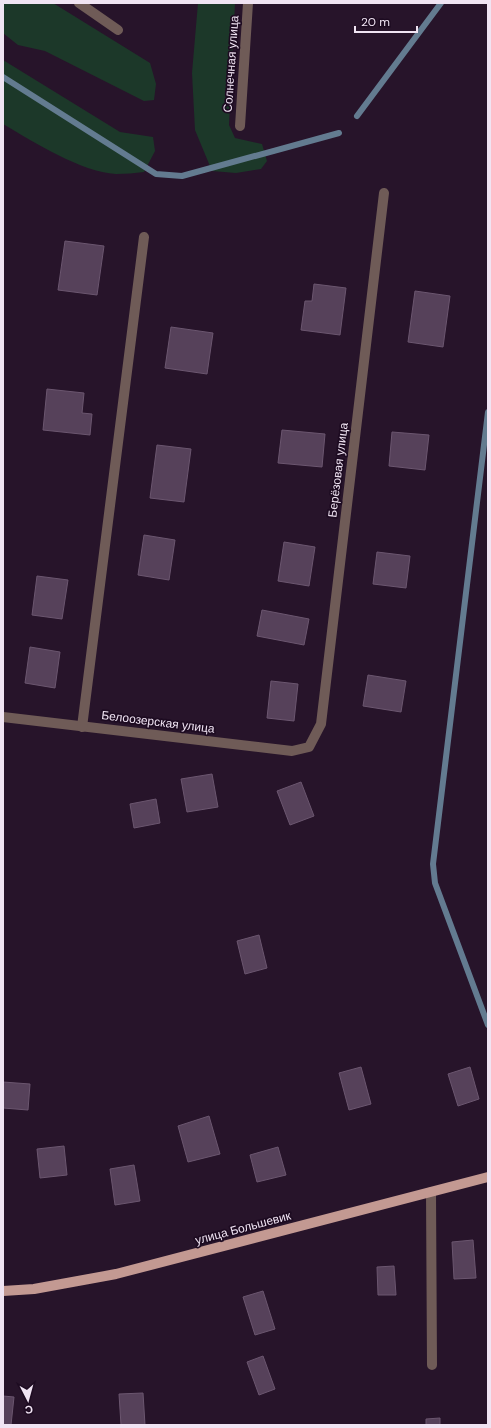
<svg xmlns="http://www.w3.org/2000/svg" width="491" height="1428" font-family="'DM Sans',sans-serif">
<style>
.green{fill:#1c3829}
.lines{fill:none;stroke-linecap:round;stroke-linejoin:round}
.stream{stroke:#637b90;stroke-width:6}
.building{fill:#56415a;stroke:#6b566f}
.minor{stroke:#6f5b57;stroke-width:10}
.major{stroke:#c39992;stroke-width:10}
.labels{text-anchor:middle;stroke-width:3.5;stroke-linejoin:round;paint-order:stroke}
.street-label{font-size:12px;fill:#f0e4f3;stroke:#1d0b21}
</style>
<rect width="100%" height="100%" fill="#27142a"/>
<g class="green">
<path d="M3,3H53L150,63L156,84L154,100L144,101L45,51L18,45L3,33Z"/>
<path d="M198,3H235L229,125L235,138L262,144L267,161L261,169L236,173L212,171L195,130L192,73Z"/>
<path d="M3,60L120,132L153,137L155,151L144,172C135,173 125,174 116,174C81,172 34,142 3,124Z"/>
</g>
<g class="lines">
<g class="stream">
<path d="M3,77L156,174L182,176L339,133"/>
<path d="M357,116L441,3"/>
<path d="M488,412L433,864L435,883L488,1025"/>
</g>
</g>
<g class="building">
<path d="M65,241L104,246L97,295L58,290Z"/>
<path d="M314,284L346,288L340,335L301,330L305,301H312Z"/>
<path d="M415,291L450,296L443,347L408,342Z"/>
<path d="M171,327L213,333L207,374L165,368Z"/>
<path d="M47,389L84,393L82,413L92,414L90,435L43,430Z"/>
<path d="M282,430L325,434L322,467L278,463Z"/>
<path d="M392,432L429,435L425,470L389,466Z"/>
<path d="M157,445L191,449L184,502L150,498Z"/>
<path d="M144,535L175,540L169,580L138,575Z"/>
<path d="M284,542L315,547L309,586L278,581Z"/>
<path d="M377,552L410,556L406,588L373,584Z"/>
<path d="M37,576L68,580L62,619L32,615Z"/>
<path d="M262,610L309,619L304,645L257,636Z"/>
<path d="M30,647L60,652L55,688L25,683Z"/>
<path d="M368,675L406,681L401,712L363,706Z"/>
<path d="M271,681L298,684L294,721L267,718Z"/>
<path d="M212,774L218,807L187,812L181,779Z"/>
<path d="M301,782L314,816L290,825L277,791Z"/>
<path d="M156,799L160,823L134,828L130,804Z"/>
<path d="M259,935L267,968L245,974L237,941Z"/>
<path d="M361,1067L371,1104L349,1110L339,1073Z"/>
<path d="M470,1067L479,1099L458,1106L448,1074Z"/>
<path d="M3,1082L30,1084L28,1110L3,1108Z"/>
<path d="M209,1116L220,1154L188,1162L178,1126Z"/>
<path d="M64,1146L67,1175L40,1178L37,1149Z"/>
<path d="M278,1147L286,1175L257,1182L250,1155Z"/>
<path d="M134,1165L140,1201L115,1205L110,1169Z"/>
<path d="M473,1240L476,1278L454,1279L452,1242Z"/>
<path d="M394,1266L396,1295H378L377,1267Z"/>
<path d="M263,1291L275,1329L255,1335L243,1297Z"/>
<path d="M263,1356L275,1389L259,1395L247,1362Z"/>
<path d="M143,1393L145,1425H121L119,1394Z"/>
<path d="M3,1396L14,1397L11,1425H3Z"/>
<path d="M440,1418V1425H426V1419Z"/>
</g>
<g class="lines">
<g class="minor">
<path d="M79,3L118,30"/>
<path d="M240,126L248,3"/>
<path d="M3,717L292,751L309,747L321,724L384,193"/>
<path d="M82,727L144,237"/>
<path d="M431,1192L432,1365"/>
</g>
<path class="major" d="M3,1291L34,1289L116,1274L488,1177"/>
</g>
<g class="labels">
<g class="street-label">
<text transform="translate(231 64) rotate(-86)" y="4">Солнечная улица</text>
<text transform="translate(338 470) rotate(-83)" y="4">Берёзовая улица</text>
<text transform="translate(158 722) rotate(7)" y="4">Белоозерская улица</text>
<text transform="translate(243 1228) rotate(-15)" y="4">улица Большевик</text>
</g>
</g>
<rect width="491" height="1428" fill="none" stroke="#f0e4f3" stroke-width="8"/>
<g transform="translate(28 1400) rotate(174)" stroke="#1d0b21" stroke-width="3" paint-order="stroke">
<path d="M0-3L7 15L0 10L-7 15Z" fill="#f0e4f3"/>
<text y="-6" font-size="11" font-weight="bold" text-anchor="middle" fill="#f0e4f3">С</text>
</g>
<path d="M355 26v6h62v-6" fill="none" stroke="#f0e4f3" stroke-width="2"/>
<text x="361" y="26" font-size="12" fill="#f0e4f3" stroke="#1d0b21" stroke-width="3" paint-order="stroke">20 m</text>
</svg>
